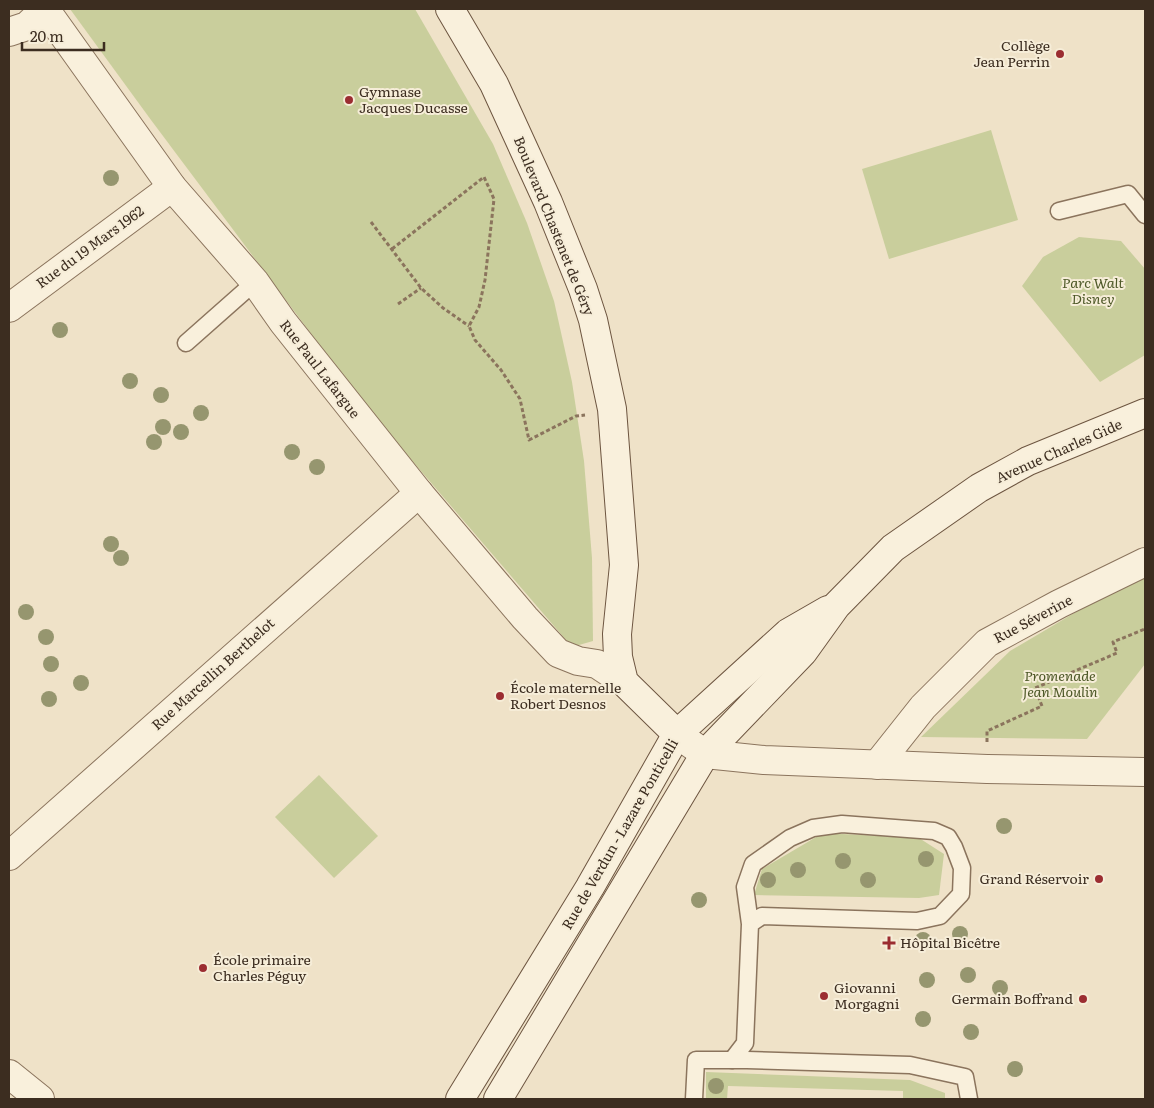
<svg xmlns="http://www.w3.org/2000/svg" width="1154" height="1108" font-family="Literata,serif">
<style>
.green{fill:#c9ce9c}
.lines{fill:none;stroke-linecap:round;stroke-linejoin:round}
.lane-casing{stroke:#8b745d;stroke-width:19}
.street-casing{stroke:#8b745d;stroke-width:30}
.secondary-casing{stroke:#6d5540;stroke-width:30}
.path{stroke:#8b745d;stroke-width:3;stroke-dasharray:4 2.5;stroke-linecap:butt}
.lane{stroke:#f9f0dc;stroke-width:16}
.street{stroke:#f9f0dc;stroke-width:28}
.secondary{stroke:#f9f0dc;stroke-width:28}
.tree{fill:#96966f}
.poi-dot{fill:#9b2d31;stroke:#f6edd8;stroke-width:2}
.labels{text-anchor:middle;stroke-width:4;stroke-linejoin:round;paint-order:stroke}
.poi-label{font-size:14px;fill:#3c2d20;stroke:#f6edd8;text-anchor:start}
.street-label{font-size:14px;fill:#3c2d20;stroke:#f6edd8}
.park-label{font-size:14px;font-style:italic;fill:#4d5827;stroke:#f6edd8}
</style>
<rect width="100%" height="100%" fill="#efe2c8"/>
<g class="green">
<path d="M70,9H415L493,144L527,223L554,301L572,382L584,461L592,558L593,641L572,647L396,442L312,335L151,120Z"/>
<path d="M991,130L1018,220L889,259L862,169Z"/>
<path d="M1079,237L1121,241L1145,269V355L1100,382L1022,286L1043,257Z"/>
<path d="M1145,578V664L1087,739L921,737L1010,651L1103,596Z"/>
<path d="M319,775L378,836L334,878L275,817Z"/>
<path d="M823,833L919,838L944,854L939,895L919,898L754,895L762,869Z"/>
<path d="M706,1072L910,1080L945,1093V1099H903V1091L728,1086L727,1099H706Z"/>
</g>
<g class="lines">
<defs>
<g id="lane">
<path d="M1059,211L1128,194L1145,215"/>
<path d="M186,343L255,282"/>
<path d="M732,1060L745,1043L750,924L762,916L917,921L940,916L961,894L962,868L954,847L948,837L934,831L842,824L813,828L790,838L753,864L745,887L750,924"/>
<path d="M694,1099L696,1060H747L910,1065L965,1077L969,1099"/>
</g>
<g id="street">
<path d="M45,9L172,187L255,282L283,322L419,493L525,618L558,653L578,661L597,664L624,682"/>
<path d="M9,32L27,26L45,9"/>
<path d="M9,308L172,187"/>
<path d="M677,734L705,754L764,760L987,769L1145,772"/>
<path d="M877,765L923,707L987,643L1059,604L1145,562"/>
<path d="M9,856L419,493"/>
<path d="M9,1074L40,1099"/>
</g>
<g id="secondary">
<path d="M450,9L494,84L548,202L583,289L593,320L612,409L624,565L617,634L618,657L624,682L677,734"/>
<path d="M460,1099L590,887L677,734L788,633L828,610"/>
<path d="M498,1099L705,754L803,652L836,606L893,548L979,488L1028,461L1145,413"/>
</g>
</defs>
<use href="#lane" class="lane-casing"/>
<use href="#street" class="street-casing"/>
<use href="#secondary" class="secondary-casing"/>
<g class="path">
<path d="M371,222L421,288L443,308L469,326"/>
<path d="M392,249L484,177L494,199L485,280L479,307L469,326L475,340L501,370L520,399L529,440L576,416L585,415"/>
<path d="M398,304L421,288"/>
<path d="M987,742V731L1042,706L1035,688L1117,653L1113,642L1145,629"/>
</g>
<use href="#lane" class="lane"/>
<use href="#street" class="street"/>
<use href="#secondary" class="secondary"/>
</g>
<g class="tree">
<circle cx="111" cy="178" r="8"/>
<circle cx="60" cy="330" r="8"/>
<circle cx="130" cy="381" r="8"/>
<circle cx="161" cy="395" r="8"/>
<circle cx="201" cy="413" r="8"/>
<circle cx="163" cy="427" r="8"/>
<circle cx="181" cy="432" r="8"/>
<circle cx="154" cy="442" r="8"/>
<circle cx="292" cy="452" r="8"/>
<circle cx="317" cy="467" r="8"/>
<circle cx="111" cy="544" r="8"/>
<circle cx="121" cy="558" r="8"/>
<circle cx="26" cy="612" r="8"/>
<circle cx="46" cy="637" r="8"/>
<circle cx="51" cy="664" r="8"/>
<circle cx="81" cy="683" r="8"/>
<circle cx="49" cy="699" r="8"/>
<circle cx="1004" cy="826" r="8"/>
<circle cx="926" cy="859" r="8"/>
<circle cx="843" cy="861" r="8"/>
<circle cx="798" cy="870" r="8"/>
<circle cx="768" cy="880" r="8"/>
<circle cx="868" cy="880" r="8"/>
<circle cx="699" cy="900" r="8"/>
<circle cx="960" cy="934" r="8"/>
<circle cx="923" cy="940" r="8"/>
<circle cx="968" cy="975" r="8"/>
<circle cx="927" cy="980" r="8"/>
<circle cx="1000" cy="988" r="8"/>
<circle cx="923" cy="1019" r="8"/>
<circle cx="971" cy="1032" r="8"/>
<circle cx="1015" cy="1069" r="8"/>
<circle cx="716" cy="1086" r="8"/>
</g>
<g class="poi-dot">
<circle cx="1060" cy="54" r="5"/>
<circle cx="349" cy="100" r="5"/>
<circle cx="500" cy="696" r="5"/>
<circle cx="1099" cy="879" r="5"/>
<path d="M886.5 935.5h5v5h5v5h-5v5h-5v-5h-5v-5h5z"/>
<circle cx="203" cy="968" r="5"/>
<circle cx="824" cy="996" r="5"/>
<circle cx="1083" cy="999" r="5"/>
</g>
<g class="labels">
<g class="poi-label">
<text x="1050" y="51" text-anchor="end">Collège<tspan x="1050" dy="16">Jean Perrin</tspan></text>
<text x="359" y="97">Gymnase<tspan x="359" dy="16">Jacques Ducasse</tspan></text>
<text x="510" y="693">École maternelle<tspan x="510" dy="16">Robert Desnos</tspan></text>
<text x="1089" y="884" text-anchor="end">Grand Réservoir</text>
<text x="900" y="948">Hôpital Bicêtre</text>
<text x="213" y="965">École primaire<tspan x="213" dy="16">Charles Péguy</tspan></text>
<text x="834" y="993">Giovanni<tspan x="834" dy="16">Morgagni</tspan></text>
<text x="1073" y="1004" text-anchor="end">Germain Boffrand</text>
</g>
<g class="street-label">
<text transform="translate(554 226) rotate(68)" y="5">Boulevard Chastenet de Géry</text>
<text transform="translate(90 247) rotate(-36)" y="5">Rue du 19 Mars 1962</text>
<text transform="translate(320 369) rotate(52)" y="5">Rue Paul Lafargue</text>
<text transform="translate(1059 451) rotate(-24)" y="5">Avenue Charles Gide</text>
<text transform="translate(1033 619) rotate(-28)" y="5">Rue Séverine</text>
<text transform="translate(213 674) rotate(-42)" y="5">Rue Marcellin Berthelot</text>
<text transform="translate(620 834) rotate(-60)" y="5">Rue de Verdun - Lazare Ponticelli</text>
</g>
<g class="park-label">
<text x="1093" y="288">Parc Walt<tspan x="1093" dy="16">Disney</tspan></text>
<text x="1060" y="681">Promenade<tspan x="1060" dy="16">Jean Moulin</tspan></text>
</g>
</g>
<rect width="1154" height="1108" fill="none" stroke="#3c2d20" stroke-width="20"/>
<path d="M22 42v8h82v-8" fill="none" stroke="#3c2d20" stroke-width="2.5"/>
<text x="30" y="42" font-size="15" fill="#3c2d20" stroke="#f6edd8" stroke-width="4" paint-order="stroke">20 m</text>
</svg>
